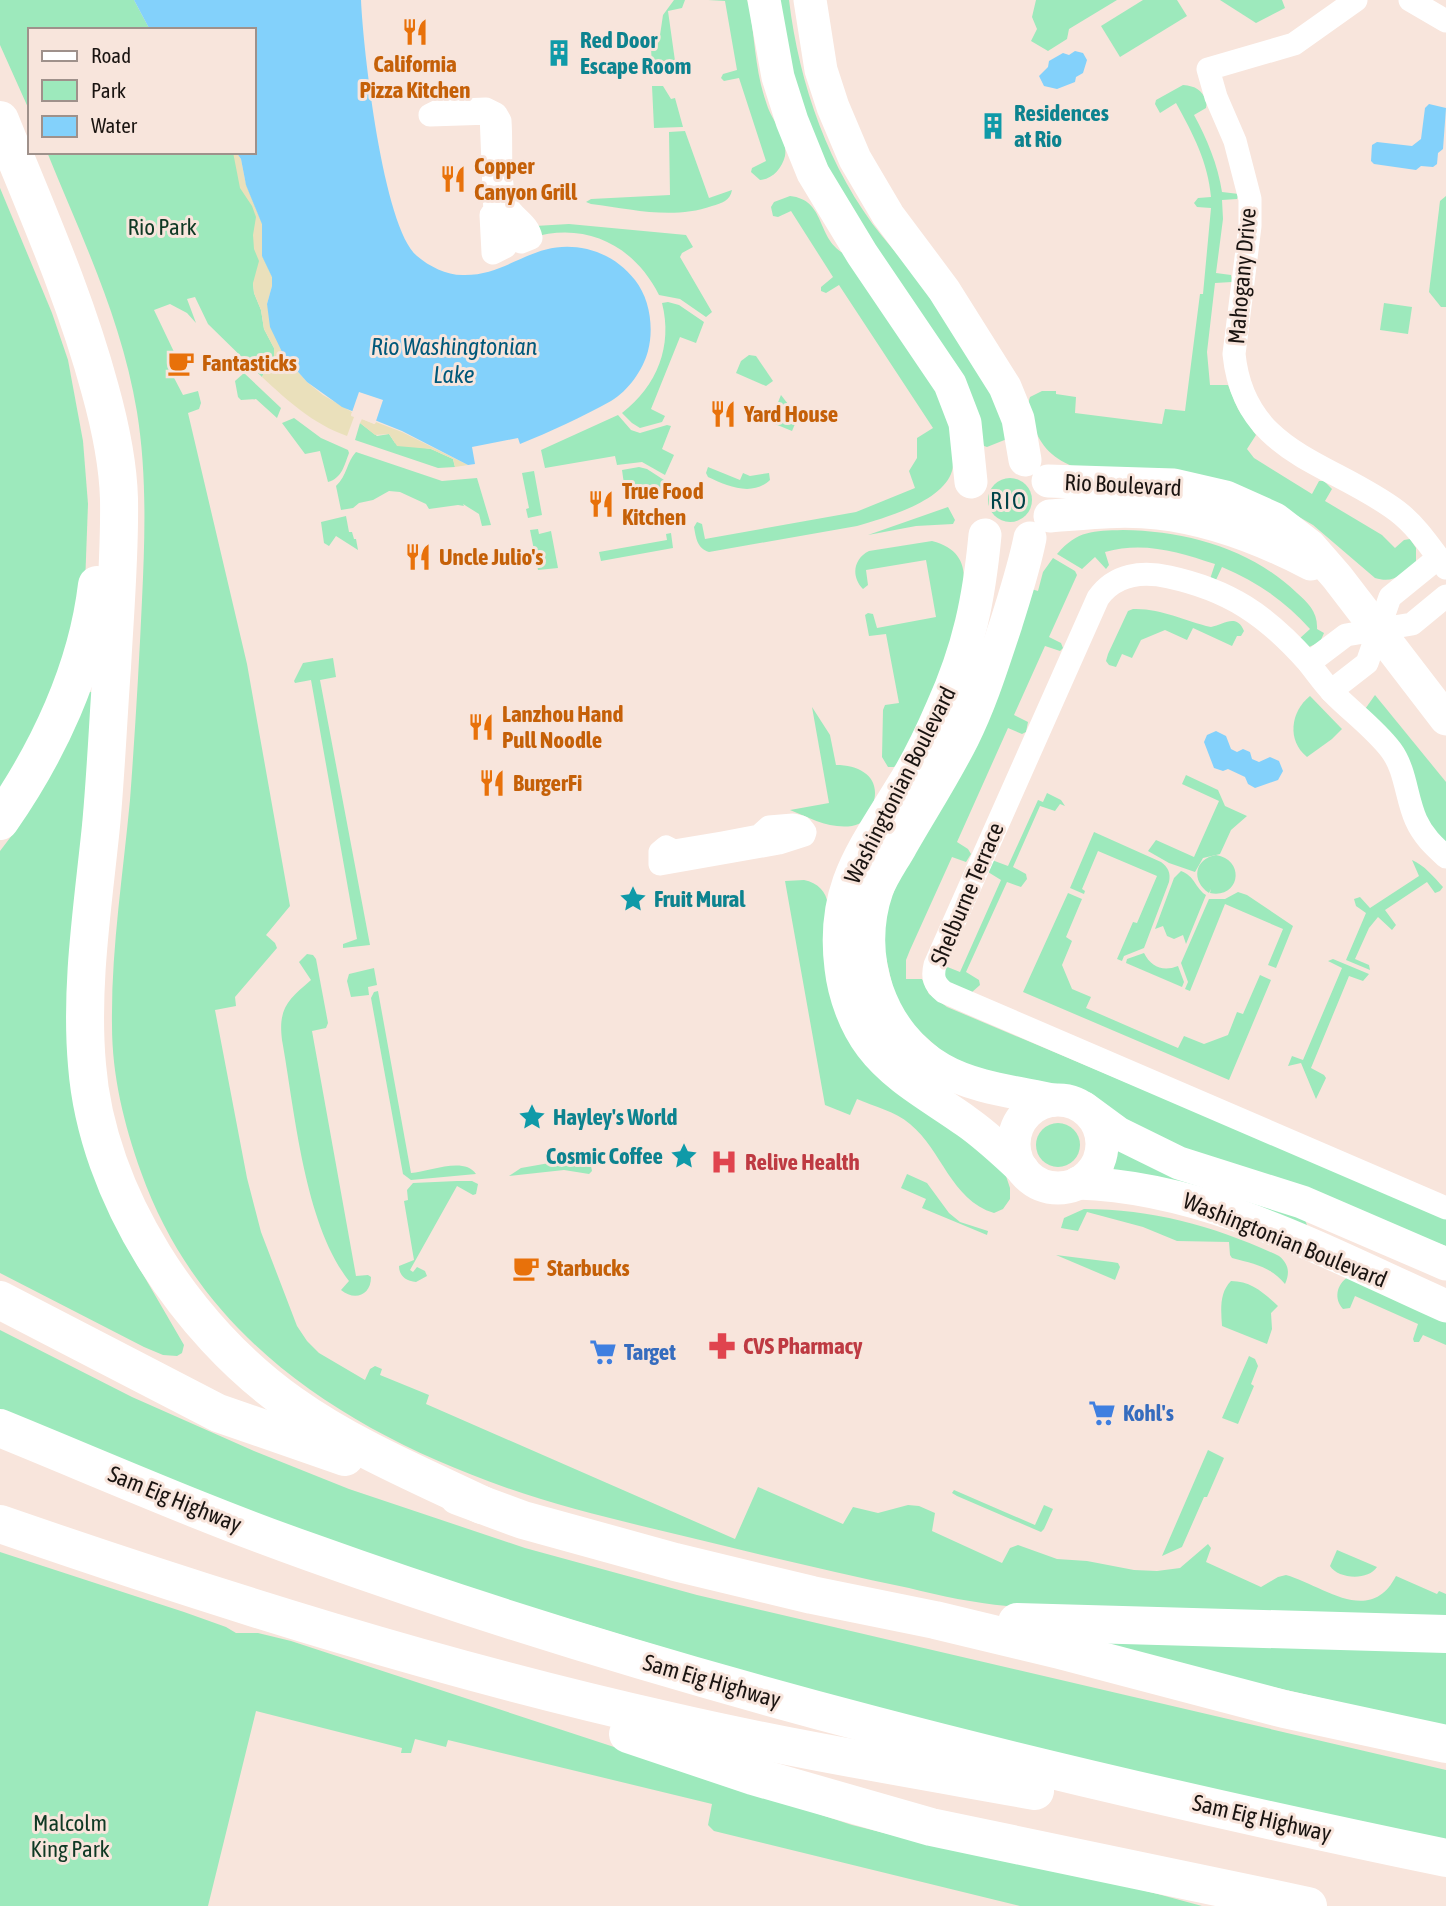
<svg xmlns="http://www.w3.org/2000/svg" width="1446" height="1906" font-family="'Asap Condensed',sans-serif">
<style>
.green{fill:#9de9bc}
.sand{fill:#eae0bb}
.water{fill:#83d1fb}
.pier{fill:#f8e5dc}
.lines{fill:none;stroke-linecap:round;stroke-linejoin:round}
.street{stroke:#fff;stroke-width:23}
.secondary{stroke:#fff;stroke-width:33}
.highway{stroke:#fff;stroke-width:38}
.labels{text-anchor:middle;stroke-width:6;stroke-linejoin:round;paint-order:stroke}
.culture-label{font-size:23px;font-weight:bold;fill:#0d838f;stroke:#f8e5dc;text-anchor:start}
.food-label{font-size:23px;font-weight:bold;fill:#c56008;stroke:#f8e5dc;text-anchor:start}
.park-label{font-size:23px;fill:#0f3924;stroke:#f8e5dc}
.street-label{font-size:23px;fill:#1a1411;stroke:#f8e5dc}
.health-label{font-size:23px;font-weight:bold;fill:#be3a42;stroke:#f8e5dc;text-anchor:start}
.shop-label{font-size:23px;font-weight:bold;fill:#366cbe;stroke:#f8e5dc;text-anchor:start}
.water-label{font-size:24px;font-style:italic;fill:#00587a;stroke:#f8e5dc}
.neighbourhood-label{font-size:24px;letter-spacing:2px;fill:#004348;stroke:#f8e5dc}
</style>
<rect width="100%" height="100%" fill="#f8e5dc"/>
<g class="green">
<path d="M0,0H134L150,30H30V112L0,45Z"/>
<path d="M674,0H685L682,8L668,11L675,61L660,69L652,70L651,47L659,42L663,15Z"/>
<path d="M708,0H747L749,4C755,39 755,72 767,105C772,121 788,137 785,156C782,168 773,179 760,180L751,172L752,168L766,161L739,78L724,81L721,78L723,74L737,70L725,1Z"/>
<path d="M776,0H789C799,84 829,170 882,236C911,272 945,304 968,345C985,374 997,407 1012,437L987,447L984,446L851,216L796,98Z"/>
<path d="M1036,0H1117L1069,29L1067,39L1048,51L1031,41L1037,29L1032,17Z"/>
<path d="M1143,0H1177L1187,16L1120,57L1101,26Z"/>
<path d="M1220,0H1282L1285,8L1256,23Z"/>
<path d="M1183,85C1196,86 1201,90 1207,101L1206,108L1194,115C1207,139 1218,165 1222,192L1239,194L1237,199L1222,200L1223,219L1216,273L1231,275L1232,282L1215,283L1207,352L1210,385H1228L1238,409L1256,435L1247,449L1254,458L1312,494L1319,481H1324L1332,489L1325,501L1382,535L1395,548L1404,540L1410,539L1416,548V562C1403,574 1394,584 1375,578L1313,525L1270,500L1074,467C1050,457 1039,444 1031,419C1029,410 1027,405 1030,397L1042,391H1056V394L1076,397L1075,413L1162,424L1165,409L1185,411L1200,294H1203L1211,208L1197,207L1194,203L1198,198L1211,197C1208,162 1193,134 1176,103L1160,113L1155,104L1156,100Z"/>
<path d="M652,86H663L671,99L675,98L683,127L654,128Z"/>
<path d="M685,131L709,198L732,190C730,201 722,203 712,206C672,220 632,209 591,204L586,202L591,199L670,195L669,132Z"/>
<path d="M47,152H236L246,185L262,224V256L272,277L253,283L254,293L261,310L264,329L274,348V357L278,362L267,367L262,377L208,324L195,297L187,299L196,323L187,313L170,304L154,310L175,354L171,372L183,395L198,391L201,403L199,409L188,413L247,664L290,906L266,935L275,943L277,948L235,997L236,1006L215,1010L247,1178L261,1232L297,1326L307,1341L319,1353L365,1380L370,1369L375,1366L382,1369L380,1375L429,1395L426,1404L735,1539L758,1487L843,1524L853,1507L878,1513L908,1505L919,1506L935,1513L932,1531L1002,1563L1010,1548L1018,1545L1057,1559L1087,1561L1134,1570L1157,1571L1180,1568L1208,1544L1211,1548L1206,1562L1261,1587L1278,1577L1286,1575C1322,1585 1370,1627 1396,1576L1437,1594L1439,1591L1446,1594V1624C1350,1620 1254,1616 1158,1613C1108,1611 1057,1612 1007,1606C974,1603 941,1596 909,1588C847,1575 786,1561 725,1546C653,1528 578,1513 507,1488C346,1431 201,1340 141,1172C124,1124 112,1076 112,1025C111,950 123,875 130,800C135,733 139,667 142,600C145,537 147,474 137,412C122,320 82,238 47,152Z"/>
<path d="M0,188L52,313L68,360L83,441L88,504L85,585L63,670L0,800Z"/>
<path d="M790,196C826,200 816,237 843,253L938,392C941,400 946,409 948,417C951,428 955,462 952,471C943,502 884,518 857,526L709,552C697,548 696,538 694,527L697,522L702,524L705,539L856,512L915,488L909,471L917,458V438L933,428L839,285L826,293L821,291V287L833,277L791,211L778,217L773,216L771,207L774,202Z"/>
<path d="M1446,196V307H1441L1429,292L1440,201Z"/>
<path d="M569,224L686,235L693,247L682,253L680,257L712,312L706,317L680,299L659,295C634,245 585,221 531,238L535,226Z"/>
<path d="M668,302L679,305L704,322L696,343L680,337L651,409L665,416L662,422L640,428L632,423L622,413C657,386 673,346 662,303Z"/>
<path d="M1384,303L1412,307L1408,334L1380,330Z"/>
<path d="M749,355L756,356L773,381L766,386L736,373L741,361Z"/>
<path d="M244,373L281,408L277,418L256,399L241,400L238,397L235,381Z"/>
<path d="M781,395L798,417L792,431L770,422Z"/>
<path d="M618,415L631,430L640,433L667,425L671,426L662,449L674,455L665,475L642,462L617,465L615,456L545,468L541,450Z"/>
<path d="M294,418L321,438L348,450L349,453C344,466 342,478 328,482L320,451L305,454L282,423Z"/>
<path d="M360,423L377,436L389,434L395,443L431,449L453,459L455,467L438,468L355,440Z"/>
<path d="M356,452L442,481L477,478L491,525L482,526L479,514L463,504L464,506L458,505L429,509L426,504L400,492L389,491L373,500L359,503L353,508L341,510L336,486C347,476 347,461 356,452Z"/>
<path d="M639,467L647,469L664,480L663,489L658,490L657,486L625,491L622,470Z"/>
<path d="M708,467L740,480L743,473L750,476L769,473L770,480C752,497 727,486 708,477L706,473Z"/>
<path d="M534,471L542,515L528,518L526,509L529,508L522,473Z"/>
<circle cx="1010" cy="500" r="22"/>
<path d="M948,507L955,520L953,524L916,526L868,535Z"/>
<path d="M346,516L349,532H352L354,539H356L358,550L336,536L329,546L324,543L321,522Z"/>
<path d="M538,529L539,534L551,531L558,568L538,570L530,530Z"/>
<path d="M1123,530C1186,531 1250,548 1297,593C1308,603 1318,612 1317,629L1324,633L1320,642L1309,647L1299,639L1310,629C1285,601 1256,581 1222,567L1216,580L1210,579L1215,564C1178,552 1144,541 1105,552L1109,565L1106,569L1095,557L1082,569L1057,554C1078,530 1093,531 1123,530Z"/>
<path d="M671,533L673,548L601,561L599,552L667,540L666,534Z"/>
<path d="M932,541C974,552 965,584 958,616C955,632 953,650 948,665C937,695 914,733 900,763L894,767H888L882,757L883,710L885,705L899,703L886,634L869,636L865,615L868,613L873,614L877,628L936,617L926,560L866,570L868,585L863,589C851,577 853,559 869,551Z"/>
<path d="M1053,558L1075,571L1077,575L1049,637L1061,643L1063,648L1060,651L1045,646L1014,715L1028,722L1026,732L1022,734L1008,728L957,842L968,849L971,854L966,862L952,857L910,950L906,960V979H922L929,994L947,1007L1446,1217V1246L1159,1142L1079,1091L956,1064L898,1012L879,925L1028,588L1038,591L1043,572Z"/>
<path d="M1133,609C1161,608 1184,621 1211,627C1224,624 1237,613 1244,631L1241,636H1237L1232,646L1193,628L1187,640L1165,630L1141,640L1132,658L1122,654L1116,667L1109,665L1106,661L1108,654L1128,611Z"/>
<path d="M333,658L336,677L320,680L370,945L343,948V944L357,939L311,680L295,683L294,681L303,663Z"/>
<path d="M87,691L94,693L78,878L123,1240L184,1345L182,1353L177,1356L163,1355L144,1347L0,1273V851L19,826Z"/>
<path d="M1375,695L1446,782V845L1439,838L1363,712Z"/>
<path d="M1310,696L1342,729L1332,739L1307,757C1287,741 1290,712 1310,696Z"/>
<path d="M812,707L830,735L836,765C864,765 884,781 871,809C867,818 863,824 852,826C829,829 810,818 790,810L829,803Z"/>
<path d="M1186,775L1218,790L1225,806L1247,816L1231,830L1220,854L1203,858L1195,872L1169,863L1148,851L1156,840L1194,857L1219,801L1182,784Z"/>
<path d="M1047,793L1061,800L1065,806L1060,804L1055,811L1040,806L1013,867L1026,874L1027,879L1021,887L1007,882L966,972L979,980L980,985L971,993L944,982L945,966L960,972L1001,880L988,872L992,860L1008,866L1038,800L1043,802Z"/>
<path d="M1094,832L1161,862C1168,867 1171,873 1169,882L1144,948L1124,956L1122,961L1117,959L1133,922L1137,923L1157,876L1098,851L1082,889L1085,891L1084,894L1070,888Z"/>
<path d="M1216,855C1246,860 1240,899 1210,893L1211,889L1209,893C1191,881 1194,859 1216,855Z"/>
<path d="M1412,860C1424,865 1434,877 1443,887L1440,891L1435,893L1427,882L1385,910L1396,925L1392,930L1378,917L1369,928L1355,959L1369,965L1370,970L1346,960L1366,913L1356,906L1354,899L1360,897L1370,908L1419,876Z"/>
<path d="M1181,871C1195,876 1195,888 1206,895L1186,944L1183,935L1174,939L1167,936L1163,926L1155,929L1174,878Z"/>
<path d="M804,880C818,883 826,891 828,905L963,1134L1006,1176L1010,1188V1199L1003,1209L994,1213C951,1200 942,1150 910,1124C895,1111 875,1107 857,1099L850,1115L825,1105L785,881Z"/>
<path d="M1238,892L1247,895L1293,926L1276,968L1268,965L1283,929L1225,904L1190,991L1185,989L1188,982L1181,963L1209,899H1225Z"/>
<path d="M1068,893L1082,899L1066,937L1072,941L1062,965L1072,989L1091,997L1086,1008L1178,1048L1184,1036L1204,1044L1228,1035L1237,1012L1243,1014L1260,975L1271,980L1229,1080L1023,992Z"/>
<path d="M1144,953C1151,967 1163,972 1178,966L1184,982L1182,987L1126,963L1127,959Z"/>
<path d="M307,954L313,955L316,959L328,1023L326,1028L312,1031L356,1276L368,1275L371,1277C371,1296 354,1301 341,1290L349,1281C304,1223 295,1112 282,1040C278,1008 288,1000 311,980L299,962Z"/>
<path d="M1333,959L1369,974L1363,981L1349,976L1311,1068L1324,1075L1326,1078L1316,1099L1301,1063L1288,1066L1292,1056L1303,1060L1342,968L1328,961Z"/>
<path d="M374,968L377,985L368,987L369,995L351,997L347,981L349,974Z"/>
<path d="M378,991L411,1173C429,1172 464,1156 476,1174L411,1180L403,1174L371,998L374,992Z"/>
<circle cx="1058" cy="1145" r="22"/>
<path d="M1116,1149L1304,1217L1308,1228L1113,1174Z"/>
<path d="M589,1156L592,1171L589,1174L564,1170L509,1176L521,1168Z"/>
<path d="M907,1174L927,1183L949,1213L960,1222L988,1231L987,1235L922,1208L926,1199L901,1188Z"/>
<path d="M457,1181H472L478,1184L476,1194L473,1195L457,1186L410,1270L413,1272L417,1267L425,1271L427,1276L416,1282C406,1281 399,1276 399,1266L414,1260L404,1201L408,1200L407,1190L413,1183Z"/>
<path d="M1084,1209C1154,1209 1217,1227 1279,1256C1289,1264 1290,1273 1285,1284C1270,1266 1254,1264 1232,1258L1230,1255L1229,1242L1177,1241L1143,1227L1087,1212L1078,1231L1061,1228L1064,1218Z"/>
<path d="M1056,1255L1112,1262L1118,1263L1120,1267L1115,1280Z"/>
<path d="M1348,1277L1446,1314V1345L1423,1335L1419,1342H1414L1413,1339L1418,1324L1355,1296L1350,1308L1343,1309C1334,1299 1336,1285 1348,1277Z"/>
<path d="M1231,1281C1251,1281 1264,1293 1278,1306L1271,1313L1272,1329L1267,1344L1222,1326C1221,1310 1219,1293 1231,1281Z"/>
<path d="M0,1330L132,1397L254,1451L349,1489L525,1548L697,1595L1446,1770V1844L930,1728L400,1568L0,1415Z"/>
<path d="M1249,1356L1255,1359L1258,1366L1251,1384L1254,1386L1238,1424L1222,1418Z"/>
<path d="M1208,1450L1224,1458L1207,1497H1204L1182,1547L1162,1556Z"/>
<path d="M954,1490L1035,1525L1044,1505L1053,1509L1044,1529L1041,1532L957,1496L952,1493Z"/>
<path d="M1337,1550L1377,1567C1368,1581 1338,1579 1330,1566Z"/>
<path d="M0,1552L184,1612L226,1627L236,1633H258L291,1641L852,1825C968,1855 1087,1873 1202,1906H1020L714,1831L708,1825L712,1804L448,1740L446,1747L415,1739L411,1753H401L402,1748L256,1711L208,1906H0Z"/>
<path d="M1058,1637L1446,1647V1727Z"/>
</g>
<g class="sand">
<path d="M233,152H236L241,159L246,185L262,224V256L272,277V286L267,304L284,356L307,382L323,395L352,412L351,416L354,417L347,436C313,424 288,401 262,377L267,367L277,362L274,357V348L264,329L261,310L254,293L253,283L259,261L254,249L253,235L256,217L252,206L240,188Z"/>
<path d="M362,419L374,424L376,422L402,432L468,465L455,467L453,459L431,449L397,446L389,434L375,435L360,423Z"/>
</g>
<g class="water">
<path d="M134,0H361C363,48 383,227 417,256C430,267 448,276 465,275C511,275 535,237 587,249C607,254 622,264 635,280C650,299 654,328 648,351C643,370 628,391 611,401C582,417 550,432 520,444L518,438L472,447L475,464L468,465L402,431L342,407L307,382L284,356L270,327L267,304L272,286V277L262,256V224L246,185L241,159L236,152H254V30H150Z"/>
<path d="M1075,51L1083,53L1087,60L1083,73L1076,77L1075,82L1057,89L1044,86L1039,76L1048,67L1049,61L1063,53L1069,55Z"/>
<path d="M1429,104L1446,108L1443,149L1438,153L1437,164L1433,167L1421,166L1416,170L1374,164L1371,161L1372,145L1377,142L1412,146L1421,139L1425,108Z"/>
<path d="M1216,731L1226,736L1231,749L1237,752L1243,749L1250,752L1252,759L1259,762L1270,757L1279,761L1283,771L1278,780L1255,788L1248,784L1245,777L1228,769L1223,771L1214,768L1204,742L1207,735Z"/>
</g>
<path class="pier" d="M359,392L383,400L375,424L351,415Z"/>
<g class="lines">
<g class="street">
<path d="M1356,0L1294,44L1208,69L1216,97L1235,141L1250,199V226L1234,354C1244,454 1330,461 1397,511C1417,526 1431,548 1446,568"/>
<path d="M1410,0L1446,21"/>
<path d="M486,109L496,114L500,121C502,145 498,182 506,203C512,218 528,222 531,238L521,242L518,234L504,220L505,247L493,253L491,215H495L491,113L430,115L438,111Z"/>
<path d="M1309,663L1346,635L1412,624L1446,596"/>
<path d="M1331,691L1367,663L1390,597L1438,558"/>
<path d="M793,825L801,827L805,832L804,835L779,843L660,864V852L666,847L674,851L722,843L759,836L769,827Z"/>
<path d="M1446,857C1434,846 1423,836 1416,820C1406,798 1406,770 1391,750C1375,729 1353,713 1334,694C1324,684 1316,672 1307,661C1266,615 1229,590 1169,577C1142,571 1115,574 1098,598L935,965C932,977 934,984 944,992L1446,1208"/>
</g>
<g class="secondary">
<path d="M764,0L778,77L792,121L813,173L862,254L950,384L965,423L971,482"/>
<path d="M810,0L821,70L833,107L855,159L888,215L944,290L1005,387L1018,419L1025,460"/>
<path d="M1048,481L1174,485L1226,497L1275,519L1310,546L1337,577L1446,719"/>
<path d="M1050,516C1085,513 1122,509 1158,513C1211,519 1263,539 1311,564"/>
<path d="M985,535C979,599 969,648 942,708C930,736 917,763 901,788C862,852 831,889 841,968C844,995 855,1025 871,1046C896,1079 934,1098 967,1122C987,1136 1005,1153 1023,1170"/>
<path d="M1030,538C1024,568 1015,595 1006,624C993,663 981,702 963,738C944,776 921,811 900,848C892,862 882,876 877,890C854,956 880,1034 941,1069C974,1088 1016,1092 1053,1100"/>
<circle cx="1058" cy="1144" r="44"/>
<path d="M1084,1108L1118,1133L1179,1163L1302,1202L1446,1264"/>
<path d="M1078,1183C1209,1187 1329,1254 1446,1306"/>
</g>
<g class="highway">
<path d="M0,120C36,209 75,296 100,389C110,425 118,462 119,499C120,555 115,611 112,667C108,720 106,773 101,826C93,905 80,986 87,1065C97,1195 186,1330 291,1404C350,1446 417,1474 482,1505"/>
<path d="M0,821C48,752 87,670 97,585"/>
<path d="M0,1300L218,1413L345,1457"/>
<path d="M0,1428C103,1470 205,1515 310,1552C680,1685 1062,1778 1446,1858"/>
<path d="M458,1496L523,1520L675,1562L812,1595L935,1620L1060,1650L1284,1709L1446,1744"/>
<path d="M0,1524C220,1600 443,1670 670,1721C791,1749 913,1769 1035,1791"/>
<path d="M1017,1622L1446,1634"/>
<path d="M628,1734L753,1776L931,1827L1308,1906"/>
</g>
</g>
<defs>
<symbol id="restaurant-bare" viewBox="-9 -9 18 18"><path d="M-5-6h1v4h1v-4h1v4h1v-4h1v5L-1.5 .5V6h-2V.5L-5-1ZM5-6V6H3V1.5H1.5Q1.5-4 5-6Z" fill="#e8710a" stroke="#f8e5dc" stroke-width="2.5" paint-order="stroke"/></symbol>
<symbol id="building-bare" viewBox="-9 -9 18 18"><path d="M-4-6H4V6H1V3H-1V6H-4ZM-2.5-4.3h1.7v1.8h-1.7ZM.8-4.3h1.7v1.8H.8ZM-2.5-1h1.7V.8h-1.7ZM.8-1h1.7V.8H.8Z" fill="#0f9aa8" stroke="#f8e5dc" stroke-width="2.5" paint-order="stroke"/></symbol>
<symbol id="cafe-bare" viewBox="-9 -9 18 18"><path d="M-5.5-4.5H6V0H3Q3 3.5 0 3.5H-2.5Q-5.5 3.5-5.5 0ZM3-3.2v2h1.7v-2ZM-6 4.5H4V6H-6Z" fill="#e8710a" stroke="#f8e5dc" stroke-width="2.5" paint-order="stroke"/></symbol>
<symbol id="sight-bare" viewBox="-9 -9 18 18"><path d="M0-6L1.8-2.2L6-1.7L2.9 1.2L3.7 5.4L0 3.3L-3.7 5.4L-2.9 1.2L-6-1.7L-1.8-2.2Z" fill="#0f9aa8" stroke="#f8e5dc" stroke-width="2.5" paint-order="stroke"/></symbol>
<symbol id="hospital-bare" viewBox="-9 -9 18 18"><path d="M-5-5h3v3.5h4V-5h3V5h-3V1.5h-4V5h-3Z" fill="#e0444e" stroke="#f8e5dc" stroke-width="2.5" paint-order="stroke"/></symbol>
<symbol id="pharmacy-bare" viewBox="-9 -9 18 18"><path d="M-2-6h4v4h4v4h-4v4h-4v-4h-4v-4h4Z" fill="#e0444e" stroke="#f8e5dc" stroke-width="2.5" paint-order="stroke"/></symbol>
<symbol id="supermarket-bare" viewBox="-9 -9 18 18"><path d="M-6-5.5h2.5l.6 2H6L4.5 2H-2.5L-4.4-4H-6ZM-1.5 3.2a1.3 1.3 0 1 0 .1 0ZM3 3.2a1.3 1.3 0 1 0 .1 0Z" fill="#3f7fe0" stroke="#f8e5dc" stroke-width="2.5" paint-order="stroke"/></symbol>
</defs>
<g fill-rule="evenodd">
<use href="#restaurant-bare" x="396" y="13" width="38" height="38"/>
<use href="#building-bare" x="540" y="34" width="38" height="38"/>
<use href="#building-bare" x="974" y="107" width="38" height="38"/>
<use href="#restaurant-bare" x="434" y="160" width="38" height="38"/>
<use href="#cafe-bare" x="162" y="344" width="38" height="38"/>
<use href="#restaurant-bare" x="704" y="395" width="38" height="38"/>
<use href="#restaurant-bare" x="582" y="485" width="38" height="38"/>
<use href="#restaurant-bare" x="399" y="538" width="38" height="38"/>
<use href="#restaurant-bare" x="462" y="708" width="38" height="38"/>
<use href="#restaurant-bare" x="473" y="764" width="38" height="38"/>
<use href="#sight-bare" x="614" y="880" width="38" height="38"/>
<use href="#sight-bare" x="513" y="1098" width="38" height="38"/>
<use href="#sight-bare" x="665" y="1137" width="38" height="38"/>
<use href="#hospital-bare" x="705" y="1143" width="38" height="38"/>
<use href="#cafe-bare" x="507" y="1249" width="38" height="38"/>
<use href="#pharmacy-bare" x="703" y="1327" width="38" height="38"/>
<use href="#supermarket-bare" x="584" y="1333" width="38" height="38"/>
<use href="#supermarket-bare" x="1083" y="1394" width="38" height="38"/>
</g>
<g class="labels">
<g class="culture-label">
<text x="580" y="48">Red Door<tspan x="580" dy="26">Escape Room</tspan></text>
<text x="1014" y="121">Residences<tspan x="1014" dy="26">at Rio</tspan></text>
<text x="654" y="907">Fruit Mural</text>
<text x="553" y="1125">Hayley's World</text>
<text x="663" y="1164" text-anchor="end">Cosmic Coffee</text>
</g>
<g class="food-label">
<text x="415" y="72" text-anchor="middle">California<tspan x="415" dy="26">Pizza Kitchen</tspan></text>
<text x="474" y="174">Copper<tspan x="474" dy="26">Canyon Grill</tspan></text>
<text x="202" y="371">Fantasticks</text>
<text x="744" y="422">Yard House</text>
<text x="622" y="499">True Food<tspan x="622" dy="26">Kitchen</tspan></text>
<text x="439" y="565">Uncle Julio's</text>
<text x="502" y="722">Lanzhou Hand<tspan x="502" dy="26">Pull Noodle</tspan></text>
<text x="513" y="791">BurgerFi</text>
<text x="547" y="1276">Starbucks</text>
</g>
<g class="park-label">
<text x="162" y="235">Rio Park</text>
<text x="70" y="1831">Malcolm<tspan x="70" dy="26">King Park</tspan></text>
</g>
<g class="street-label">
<text transform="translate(1242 276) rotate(-85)" y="8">Mahogany Drive</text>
<text transform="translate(1123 485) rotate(3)" y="8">Rio Boulevard</text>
<text transform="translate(900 785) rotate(-63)" y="8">Washingtonian Boulevard</text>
<text transform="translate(967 894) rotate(-67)" y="8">Shelburne Terrace</text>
<text transform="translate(1285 1240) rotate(22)" y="8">Washingtonian Boulevard</text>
<text transform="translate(175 1499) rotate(22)" y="8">Sam Eig Highway</text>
<text transform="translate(712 1681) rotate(16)" y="8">Sam Eig Highway</text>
<text transform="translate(1262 1818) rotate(13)" y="8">Sam Eig Highway</text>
</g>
<g class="health-label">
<text x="745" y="1170">Relive Health</text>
<text x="743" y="1354">CVS Pharmacy</text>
</g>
<g class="shop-label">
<text x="624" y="1360">Target</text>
<text x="1123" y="1421">Kohl's</text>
</g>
<g class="water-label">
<text x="454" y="355">Rio Washingtonian<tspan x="454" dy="28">Lake</tspan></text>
</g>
<g class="neighbourhood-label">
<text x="1009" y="509">RIO</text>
</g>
</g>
<rect x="28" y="28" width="228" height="126" fill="#f8e5dc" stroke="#9f918b" stroke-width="2"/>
<rect x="42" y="51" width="35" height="10" fill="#ffffff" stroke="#9f918b" stroke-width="2"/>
<text x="91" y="63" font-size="21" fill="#1a1411">Road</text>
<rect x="42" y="80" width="35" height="21" fill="#9de9bc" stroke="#9f918b" stroke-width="2"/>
<text x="91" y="98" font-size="21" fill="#1a1411">Park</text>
<rect x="42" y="116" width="35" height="21" fill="#83d1fb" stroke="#9f918b" stroke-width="2"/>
<text x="91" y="133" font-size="21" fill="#1a1411">Water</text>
</svg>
